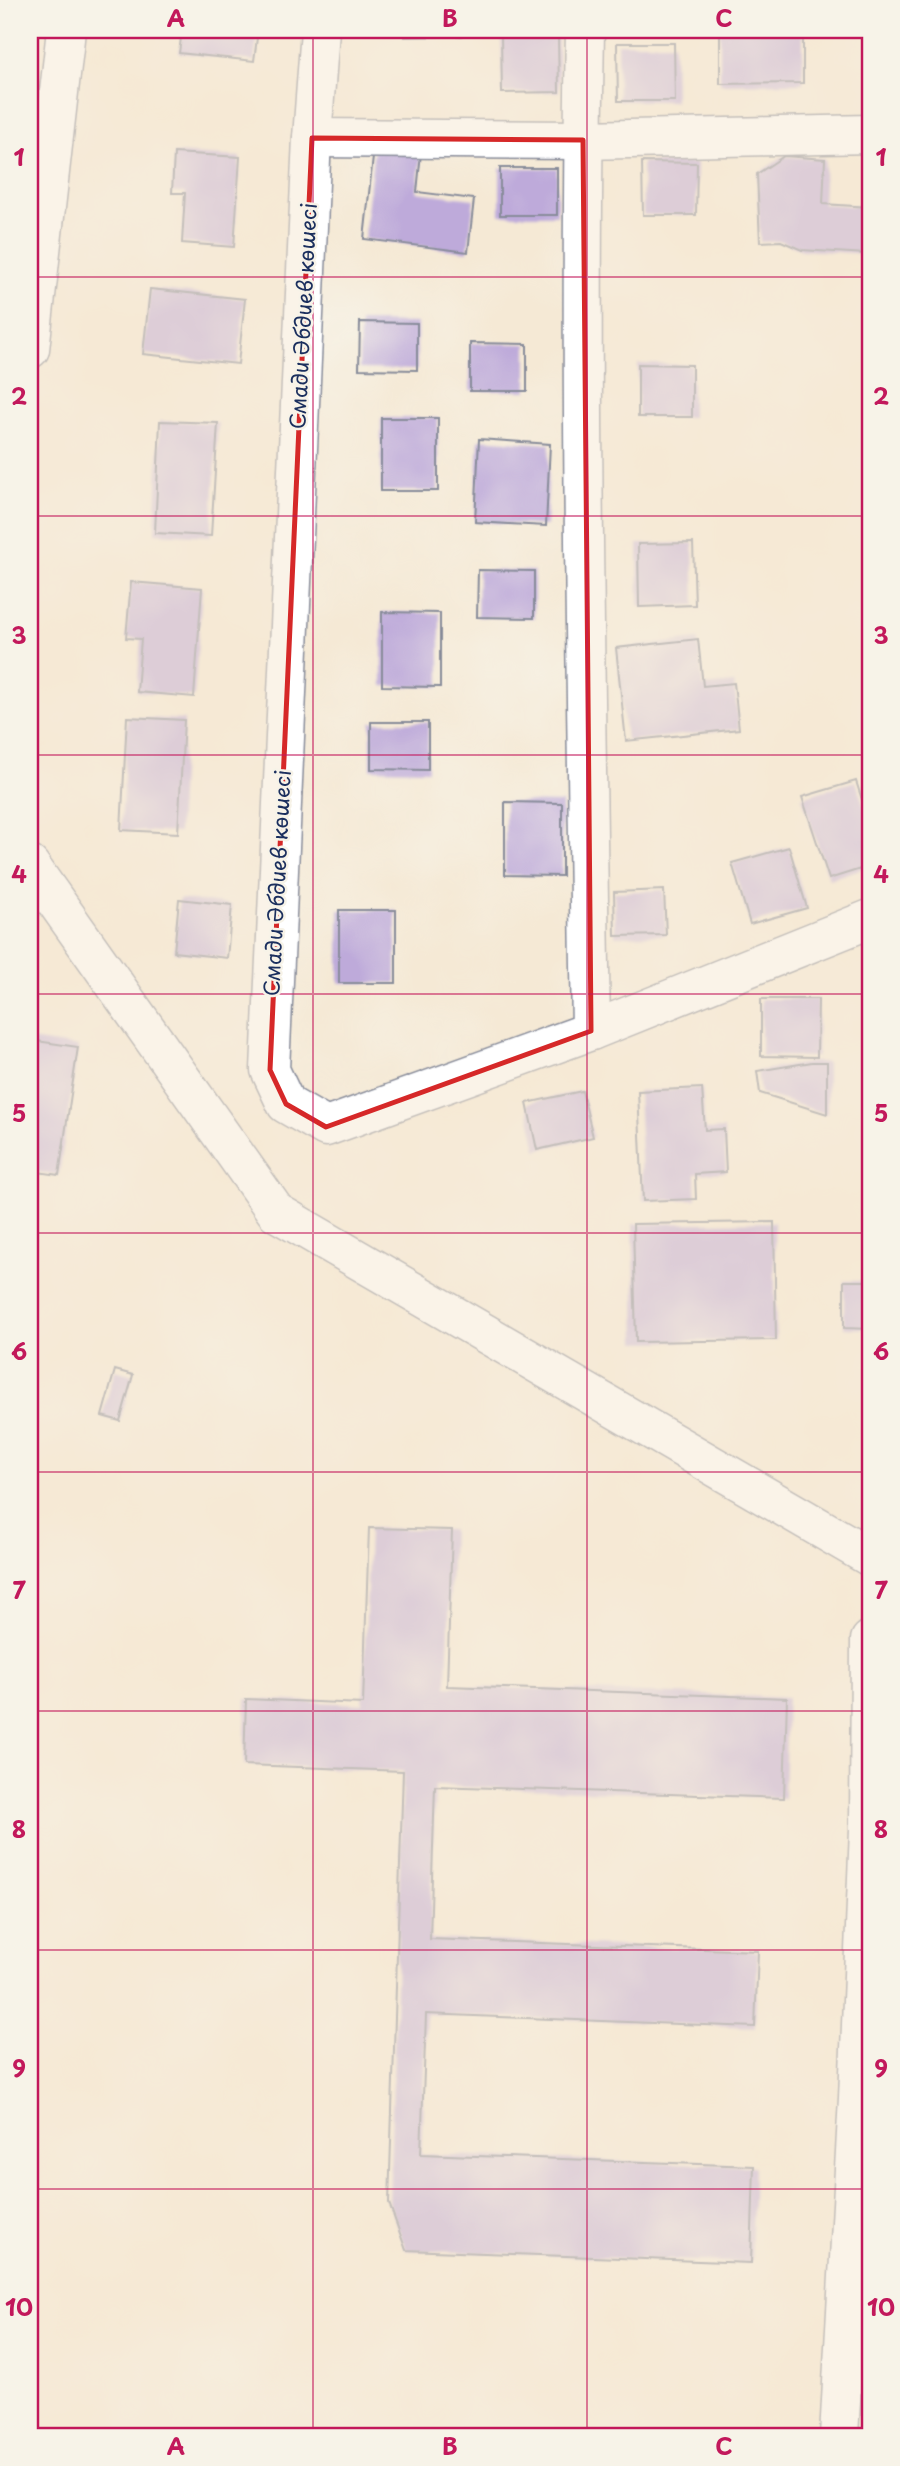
<svg xmlns="http://www.w3.org/2000/svg" width="900" height="2466" font-family="'Playpen Sans',sans-serif">
<style>
.building{fill:#beaada}
.lines{fill:none;stroke-linecap:round;stroke-linejoin:round}
.street-casing{stroke:#888c9a;stroke-width:41}
.street{stroke:#fff;stroke-width:38}
.marked{fill:none;stroke:#d62828;stroke-width:5;stroke-linejoin:round}
.grid{fill:none;stroke:#c2185b;stroke-width:2;stroke-opacity:0.55}
.labels{text-anchor:middle;stroke-width:5;stroke-linejoin:round;paint-order:stroke}
.street-label{font-size:21px;fill:#1b2f5e;stroke:#f7f3e8}
.neatline{fill:none;stroke:#c2185b;stroke-width:2.5}
.grid-label{font-size:23px;text-anchor:middle;font-weight:bold;fill:#c2185b}
</style>
<rect width="100%" height="100%" fill="#f7f3e8"/>
<filter id="ink" filterUnits="userSpaceOnUse"><feTurbulence type="fractalNoise" baseFrequency=".0143" numOctaves="2"/><feDisplacementMap in="SourceGraphic" scale="14" xChannelSelector="R" yChannelSelector="G"/><feConvolveMatrix kernelMatrix="1 2 1 2 8 2 1 2 1" color-interpolation-filters="sRGB"/></filter>
<filter id="wash" filterUnits="userSpaceOnUse"><feTurbulence type="fractalNoise" baseFrequency=".00686" numOctaves="4" result="noise"/><feDisplacementMap in="SourceGraphic" scale="28" xChannelSelector="R" yChannelSelector="G"/><feGaussianBlur stdDeviation="1.57" result="paint"/><feColorMatrix in="noise" values="0 0 0 0 0 0 0 0 0 0 0 0 0 0 0 0 0 1.4 0 .05"/><feComposite in="paint" operator="in"/></filter>
<g filter="url(#wash)">
<rect width="100%" height="100%" fill="#f5e9d5"/>
<g id="blocks">
<g class="building">
<path d="M182,30H258L254,61L179,53Z"/>
<path d="M405,30H462V36L405,37Z"/>
<path d="M720,30H803V83L720,84Z"/>
<path d="M558,34L559,92L502,93L501,35Z"/>
<path d="M617,43H674L675,101H618Z"/>
<path d="M374,148L421,153L417,192L474,199L468,252L364,239Z"/>
<path d="M174,153L240,157L234,247L182,243L185,193H172Z"/>
<path d="M784,156L825,159L823,204L870,207L867,254L802,250L781,241L760,242L757,174Z"/>
<path d="M642,162L697,163L696,215H643Z"/>
<rect x="500" y="168" width="57" height="47"/>
<path d="M150,289L245,299L238,364L143,354Z"/>
<path d="M360,322L417,323V370L359,369Z"/>
<path d="M470,343L527,344V391H470Z"/>
<path d="M638,364L692,365V417H638Z"/>
<rect x="381" y="418" width="57" height="73"/>
<path d="M160,421L218,423L211,536L155,533Z"/>
<path d="M479,439L550,444L546,526L475,522Z"/>
<path d="M693,543L695,605L639,607L638,544Z"/>
<path d="M478,570L534,571V618L477,617Z"/>
<path d="M131,582L202,588L194,697L137,692L141,639L126,638Z"/>
<path d="M382,612L440,613V687L382,686Z"/>
<path d="M698,639L703,686L734,683L739,729L626,741L616,648Z"/>
<path d="M127,717L184,720L178,833L121,830Z"/>
<path d="M371,722H428V770L371,769Z"/>
<path d="M856,781L870,825V866L829,879L802,797Z"/>
<path d="M505,802L562,803V876L505,875Z"/>
<path d="M789,847L807,908L750,924L732,863Z"/>
<path d="M664,890L666,935L615,936L614,892Z"/>
<path d="M179,899L232,905L227,958L174,952Z"/>
<rect x="339" y="910" width="57" height="73"/>
<path d="M761,999H818L817,1057L761,1056Z"/>
<path d="M30,1040L78,1047L59,1175L30,1171Z"/>
<path d="M812,1062H827V1114L760,1093L757,1071Z"/>
<path d="M702,1088L705,1130L724,1129L726,1172L695,1174L696,1199L643,1201L638,1091Z"/>
<path d="M582,1091L593,1137L537,1150L527,1103Z"/>
<path d="M774,1222L776,1340L636,1342L633,1224Z"/>
<path d="M844,1281H870V1329L844,1328Z"/>
<path d="M115,1370L133,1375L120,1421L102,1416Z"/>
<path d="M369,1528L452,1530L447,1686L787,1698L784,1798L435,1786L430,1939L758,1951L755,2027L426,2014L421,2154L754,2166L751,2263L406,2250L389,2203L403,1771L244,1765L246,1699L363,1704Z"/>
</g>
</g>
</g>
<g filter="url(#ink)">
<use href="#blocks" fill-opacity="0" stroke="#888c9a" stroke-width="2"/>
<g class="lines">
<defs>
<g id="street">
<path d="M320,30L312,138L270,1070L286,1104L326,1127L591,1031L870,919"/>
<path d="M585,30C579,363 586,697 591,1031"/>
<path d="M312,138L583,140L870,134"/>
<path d="M30,349L66,30"/>
<path d="M30,865L276,1212L870,1557"/>
<path d="M839,2436L858,2098L869,1829L870,1640"/>
</g>
</defs>
<use href="#street" class="street-casing"/>
<use href="#street" class="street"/>
</g>
</g>
<path d="M0 0H900V2466H0ZM312,138L583,140L591,1031L326,1127L286,1104L270,1070Z" fill="#f5e9d5" fill-opacity=".55" fill-rule="evenodd"/>
<path class="marked" d="M312,138L583,140L591,1031L326,1127L286,1104L270,1070Z"/>
<path class="grid" d="M313,30V2436M587,30V2436M30,277H870M30,516H870M30,755H870M30,994H870M30,1233H870M30,1472H870M30,1711H870M30,1950H870M30,2189H870"/>
<g class="labels">
<g class="street-label">
<text transform="translate(304 316) rotate(-87)" y="7">Смади Әбдиев көшесі</text>
<text transform="translate(278 883) rotate(-87)" y="7">Смади Әбдиев көшесі</text>
</g>
</g>
<rect width="900" height="2466" fill="none" stroke="#f7f3e8" stroke-width="77"/>
<rect x="38" y="38" width="824" height="2390" class="neatline"/>
<g class="grid-label">
<text x="176" y="27">A</text>
<text x="450" y="27">B</text>
<text x="724" y="27">C</text>
<text x="19" y="166">1</text>
<text x="881" y="166">1</text>
<text x="19" y="405">2</text>
<text x="881" y="405">2</text>
<text x="19" y="644">3</text>
<text x="881" y="644">3</text>
<text x="19" y="883">4</text>
<text x="881" y="883">4</text>
<text x="19" y="1122">5</text>
<text x="881" y="1122">5</text>
<text x="19" y="1360">6</text>
<text x="881" y="1360">6</text>
<text x="19" y="1599">7</text>
<text x="881" y="1599">7</text>
<text x="19" y="1838">8</text>
<text x="881" y="1838">8</text>
<text x="19" y="2077">9</text>
<text x="881" y="2077">9</text>
<text x="19" y="2316">10</text>
<text x="881" y="2316">10</text>
<text x="176" y="2455">A</text>
<text x="450" y="2455">B</text>
<text x="724" y="2455">C</text>
</g>
</svg>
